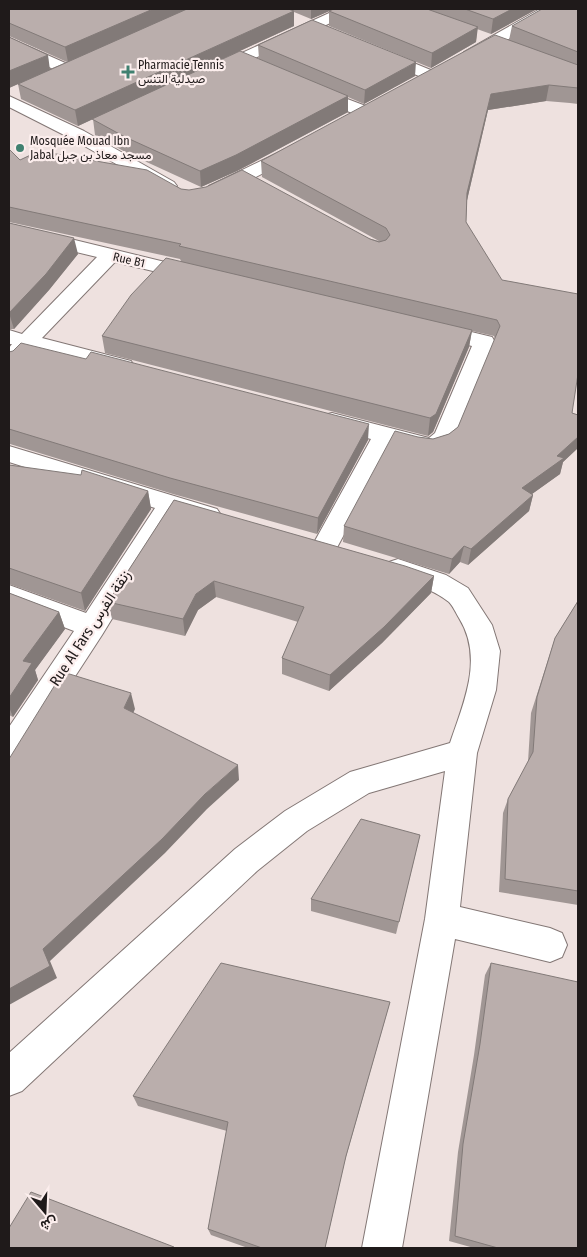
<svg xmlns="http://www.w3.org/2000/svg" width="587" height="1257" font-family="'Fira Sans Condensed',Vazirmatn,sans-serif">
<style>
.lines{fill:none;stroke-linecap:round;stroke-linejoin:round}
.minor-casing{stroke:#837775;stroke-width:2}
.minor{fill:#fff;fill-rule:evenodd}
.wall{fill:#a09694}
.shaded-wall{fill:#827a78}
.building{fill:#baaeac;stroke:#827a78}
.poi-dot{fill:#408170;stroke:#fceeed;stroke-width:2}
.labels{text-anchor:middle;stroke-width:4.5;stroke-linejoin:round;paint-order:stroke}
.far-poi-label{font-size:12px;fill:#1f1a1a;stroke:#fceeed;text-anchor:start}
.far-street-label{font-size:12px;fill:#1f1a1a;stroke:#fceeed}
.street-label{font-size:15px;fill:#1f1a1a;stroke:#fceeed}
</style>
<rect width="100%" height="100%" fill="#eee1df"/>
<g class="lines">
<defs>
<g id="minor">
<path d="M338,9H356L354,12L221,74H209L207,71L209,68Z"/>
<path d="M540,9H557L555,12L476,58H464L462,55L464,52Z"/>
<path d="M9,38L72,66L74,69L72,72H60L9,49Z"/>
<path d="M382,50L438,73L440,76L438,79H426L376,58L374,55L376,52Z"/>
<path d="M313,86L371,108L373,112L371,116H359L307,94L305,91L307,88Z"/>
<path d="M9,96L84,131L174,182L177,186L174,190L168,192L162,190L72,139L9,107Z"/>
<path d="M294,145L300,146L303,150L300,154L223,194L216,196L209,194L207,190L209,186Z"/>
<path d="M9,224L202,271L205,275L202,279L195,281L115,262L42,338L131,361L134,366L131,371L123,373L32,350L17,366L9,368V348L12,344H9V330L22,334L97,257L9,236Z"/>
<path d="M434,323L492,337L495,342C486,363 461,441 445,451C429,459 407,449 392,445L333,555L324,558L315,555L311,548L371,439L324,427L320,421L324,415L332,413L429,438L435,433L472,346L426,335L423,330L426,325Z"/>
<path d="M9,446L217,509L221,515L217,521L208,524L176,514L102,635L20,761L9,765V727L74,631L9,606V585L86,613L155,508L9,462Z"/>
<path d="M398,559L446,575L468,588L492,625L500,651L496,690L477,753L460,907L550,928L562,933L567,945L562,957L550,962L455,939L402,1248H362L425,919L445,771L369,793L307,831L257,871L22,1091L9,1096V1053L235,849L285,811L350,772L450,743C464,702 484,658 459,618C456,613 453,606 449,602C432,588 409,583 389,576L385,569L389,562Z"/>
</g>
</defs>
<use href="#minor" class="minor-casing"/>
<use href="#minor" class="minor"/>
</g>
<g class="wall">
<path d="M9,9H334L311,19L294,12V26L194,72L259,59L258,45L415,76L364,104L348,97V112L237,171L201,187L127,153L95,135L93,119L78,126L21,99L18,84L9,88V37L50,69L67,62L9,36Z"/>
<path d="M334,9H537L491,34L477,29L476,42L431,68L329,26V11Z"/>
<path d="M578,9V104L570,103L546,101L488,110L467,200L466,222L572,413L578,415V448L563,462L560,474L532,494L533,495L529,511L468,565L460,562L449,574L343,542L344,526L418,437L433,439L449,434L458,427L495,339L494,336L472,331L469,347L433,432L428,436L105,353L102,336L181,261L180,259L9,222V223L78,254L49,290L14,329H9V149L20,160L181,189L379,241L262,177L261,161L509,40L512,26Z"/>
<path d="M9,352L368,440L317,534L173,494L10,444L9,445Z"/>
<path d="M9,465L148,491L151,509L85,611L9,584Z"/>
<path d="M174,500L434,576L431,593L382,643L329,691L282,674V658L298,622L216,597L198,610L185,636L112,619L108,602Z"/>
<path d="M9,593L59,612L65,629L35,670L38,680L13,717L9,715Z"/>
<path d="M578,601V905L499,892L503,813L508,799L528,762L531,713L555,638Z"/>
<path d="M420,835L396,934L311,911V899Z"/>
<path d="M491,963L578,1248H474L449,1241L458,1152L474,1055L485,975Z"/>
<path d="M390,1002L344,1164L325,1248H248L211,1235L208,1229L227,1131L138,1106L133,1096Z"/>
</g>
<g class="shaded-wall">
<path d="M153,9H188L68,62L65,47Z"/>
<path d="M311,9H334L311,19Z"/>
<path d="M512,9H537L491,34L493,19Z"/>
<path d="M294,11V26L78,126L75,110Z"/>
<path d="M478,27L476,42L431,68L432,53Z"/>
<path d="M48,55L50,70L9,88V71Z"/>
<path d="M416,62L415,76L364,104L365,90Z"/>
<path d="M549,85L546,101L488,110L465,209L467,193L491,94Z"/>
<path d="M348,96V112L237,171L201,187L200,171Z"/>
<path d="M74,238L78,254L49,290L14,329L9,313Z"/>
<path d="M472,330L469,347L433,432L428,436L430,418Z"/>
<path d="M369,424L368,440L317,534L318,518Z"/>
<path d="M578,437V448L563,462L560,474L518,504L522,488Z"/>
<path d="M148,491L151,509L85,611L81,593Z"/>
<path d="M533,495L529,511L468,565L471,549Z"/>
<path d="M464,546L460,562L449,574L452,559Z"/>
<path d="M434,576L431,593L382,643L329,691L330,675Z"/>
<path d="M214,581L216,597L198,610L185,636L183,619L196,594Z"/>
<path d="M59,612L65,629L35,670L38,680L13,717L9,707V698L23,661Z"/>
<path d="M131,693L135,709L128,725L124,708Z"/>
<path d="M238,765L239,780L207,809L165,853L50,961L57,978L9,1005V989L43,949L205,794Z"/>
</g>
<g class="building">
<path d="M9,9H153L65,47L9,23Z"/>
<path d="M187,9H288L294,11L75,110L18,84Z"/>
<path d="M334,9H427L478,27L432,53L329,11Z"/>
<path d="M465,9H512L493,19Z"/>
<path d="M542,9H578V52L512,26Z"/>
<path d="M312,20L416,62L365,90L258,45Z"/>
<path d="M495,35L578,65V88L549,85L491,94L467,193L466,222L502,280L578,294V374L572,413L578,415V437L557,456L564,458L522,488L533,495L471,549L464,546L452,559L344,526L395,431L418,437L433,439L449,434L458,427L500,326L497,320L179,246L181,244L9,207V149L20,160L39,151L147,170L181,189L189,190L206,187L242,170L370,239L379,242L386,240L390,235L386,228L261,161Z"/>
<path d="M9,37L48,55L9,71Z"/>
<path d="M240,51L348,96L236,155L200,171L125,137L92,119Z"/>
<path d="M9,223L74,238L46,274L9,313Z"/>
<path d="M166,258L472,330L436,414L430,418L102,336L131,295Z"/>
<path d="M21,343L86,359L91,352L369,424L318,518L170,478L9,429V352L13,351Z"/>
<path d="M9,465L81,475L82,470L148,491L81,593L9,568Z"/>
<path d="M174,500L405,566L434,576L384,627L330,675L282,658L304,607L214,581L196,594L183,619L108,602Z"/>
<path d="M9,593L59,612L23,661L32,663L9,698Z"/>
<path d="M578,601V891L505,879L508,799L533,752L537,697L555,638Z"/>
<path d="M63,672L131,693L124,708L238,765L205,794L162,839L43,949L50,966L9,989V759Z"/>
<path d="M361,819L420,835L399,922L311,899Z"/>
<path d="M221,963L390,1002L346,1156L325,1248H262L208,1229L228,1122L133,1096Z"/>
<path d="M491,963L578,982V1248H498L455,1236L463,1144L480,1044Z"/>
<path d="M31,1192L174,1247L173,1248H9V1228Z"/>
</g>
<g class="poi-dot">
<path d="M125.5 64.5h5v5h5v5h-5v5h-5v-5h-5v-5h5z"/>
<circle cx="20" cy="148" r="5"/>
</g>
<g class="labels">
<g class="far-poi-label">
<text x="138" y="69">Pharmacie Tennis<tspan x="138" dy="14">صيدلية التنس</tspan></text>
<text x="30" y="145">Mosquée Mouad Ibn<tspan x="30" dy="14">Jabal مسجد معاذ بن جبل</tspan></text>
</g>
<g class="far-street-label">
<text transform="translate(129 260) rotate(13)" y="4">Rue B1</text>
</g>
<g class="street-label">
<text transform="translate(90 628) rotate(-57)" y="5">Rue Al Fars زنقة الفرس</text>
</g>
</g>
<rect width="587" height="1257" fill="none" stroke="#1f1a1a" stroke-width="20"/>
<g transform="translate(45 1212) rotate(161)" stroke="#fceeed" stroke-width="4" paint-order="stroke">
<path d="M0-4L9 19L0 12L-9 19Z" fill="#1f1a1a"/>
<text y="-8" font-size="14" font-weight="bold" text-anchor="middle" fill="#1f1a1a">ش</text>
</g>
</svg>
